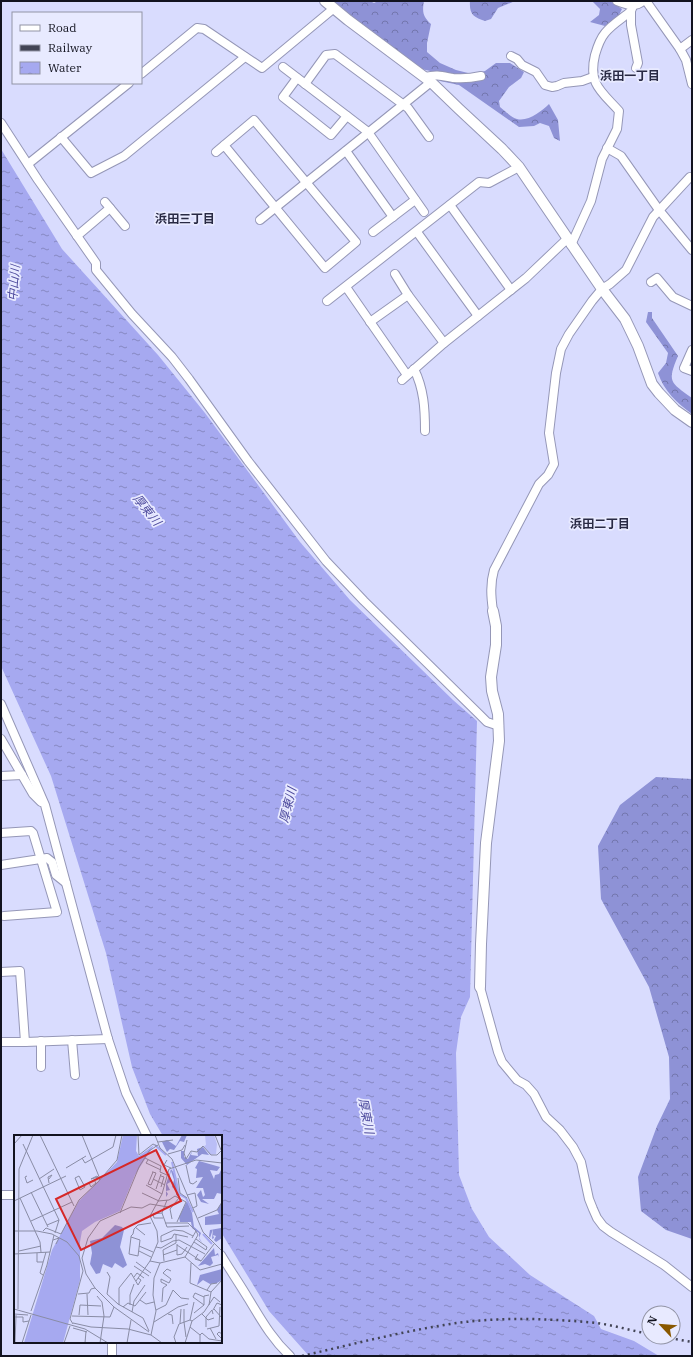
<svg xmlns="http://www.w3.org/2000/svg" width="693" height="1357" font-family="'IBM Plex Serif','Noto Sans JP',serif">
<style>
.forest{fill:url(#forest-crowns)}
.water{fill:url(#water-ripples)}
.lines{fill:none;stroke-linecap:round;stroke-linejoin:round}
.minor-casing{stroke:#9597b7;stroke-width:10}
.tertiary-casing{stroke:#9597b7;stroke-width:12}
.minor{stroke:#fff;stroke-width:8}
.tertiary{stroke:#fff;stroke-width:10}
.rail{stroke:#424455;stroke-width:2.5;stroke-dasharray:2 4;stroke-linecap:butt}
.labels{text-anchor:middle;stroke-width:3.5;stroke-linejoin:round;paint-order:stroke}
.neighbourhood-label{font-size:12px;font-weight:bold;fill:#292a44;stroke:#e8eaff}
.water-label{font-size:12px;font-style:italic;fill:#4d4a9d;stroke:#e8eaff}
.inset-river{fill:none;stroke:#a6a9f0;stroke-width:2}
.inset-road{fill:none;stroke:#898ca5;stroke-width:1}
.view{fill:#d62828;fill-opacity:0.15;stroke:#d62828;stroke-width:2}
.inset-edge{fill:none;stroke:#12131f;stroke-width:2}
</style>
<defs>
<pattern id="forest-crowns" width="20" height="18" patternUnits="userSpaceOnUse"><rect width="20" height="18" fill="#8e92d6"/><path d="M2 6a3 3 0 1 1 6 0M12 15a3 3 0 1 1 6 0" fill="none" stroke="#7376ad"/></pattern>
<pattern id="water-ripples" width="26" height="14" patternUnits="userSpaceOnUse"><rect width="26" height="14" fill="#a6a9f0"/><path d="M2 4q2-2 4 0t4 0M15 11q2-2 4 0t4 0" fill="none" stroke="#8688c2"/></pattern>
</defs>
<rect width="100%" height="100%" fill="#d9dcfe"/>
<g class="forest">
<path d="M332,1H370L374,3L378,1H424C422,12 423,17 431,24L427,43V52L440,63L456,70L472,74L485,71L496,63H510L524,72L521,78L509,87L499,101L500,107C505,111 511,117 517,119C528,122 542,111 549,104L558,120L560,141L554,138L549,126L540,123L534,126L519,127L459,85L440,81L435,72L421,69L339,8Z"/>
<path d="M470,1H515L498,8L491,19L485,21C474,17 469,15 470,1Z"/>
<path d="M592,1H610L622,9L618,17L605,26L590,22L599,15L600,9Z"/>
<path d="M648,312H652V318L678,356C667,382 670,382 692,398V414C677,403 664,391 658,373L666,363L668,353L646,322Z"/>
<path d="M656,777L692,779V1239L666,1230L641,1211L638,1177L657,1126L670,1099L669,1057L649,987L601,899L598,846L620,805Z"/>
</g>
<path class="water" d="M1,149L62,249L158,355L205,413L300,542L350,600L453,700L477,721L470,997L461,1017L456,1053L459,1175L472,1209L489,1237L530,1275L594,1316L601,1329L634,1341L659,1356H309L269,1311L221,1232V1136H163L150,1114L132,1067L106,953L51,776L1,666Z"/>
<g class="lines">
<defs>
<g id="minor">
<path d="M617,1C627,5 635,8 643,1"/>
<path d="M646,1L680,49L686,60L692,84"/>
<path d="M631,11V25L638,63L636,68"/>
<path d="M680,49L692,40"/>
<path d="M511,56L517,59L522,65L536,72L545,85L552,87L557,86L564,83L582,81L593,77"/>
<path d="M283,67L368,132L424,212"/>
<path d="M141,74L197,28L204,29L262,68L333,9"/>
<path d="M425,77C437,74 442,76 453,78C463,79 472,78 481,76"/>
<path d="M297,78L283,97L331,135L347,116"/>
<path d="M305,84L326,55L335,54L408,108L429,137"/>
<path d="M1,123L38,180L96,263V270L132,314L172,357L189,379L248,461L326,561L364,601L479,714L487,722L499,726"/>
<path d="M61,137L91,173L124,156L245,57"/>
<path d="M607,148L621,156L659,210L692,250"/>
<path d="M346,151L393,217"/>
<path d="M216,152L254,120L356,242L325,268L224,145"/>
<path d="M28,164L129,83"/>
<path d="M105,202L125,226"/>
<path d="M450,205L511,290"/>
<path d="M260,220L431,82"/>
<path d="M373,232L415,200"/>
<path d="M417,232L478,316"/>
<path d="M77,236L110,208"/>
<path d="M571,245L591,201L602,159L617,129L619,111C601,91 588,84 595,55C597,48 600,39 605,33C612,24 623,18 631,11L633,6"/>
<path d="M395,274L408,295L444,343"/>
<path d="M651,282L657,278L673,297L692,306"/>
<path d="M346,287L407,375"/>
<path d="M327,301L479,182L489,183L519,167"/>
<path d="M370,322L408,295"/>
<path d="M692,350L684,368L692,371"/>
<path d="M414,369C424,389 425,409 425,431"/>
<path d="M402,380L444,343L526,278L567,239"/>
<path d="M493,611C491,596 490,584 494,570L539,484L548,475L554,464L549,433L556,373L561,349L569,334L592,301L602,289L610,284L626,270L653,217L690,177"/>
<path d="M1,704L45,805L108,1039L126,1093L147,1136"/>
<path d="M1,739L33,794L41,802"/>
<path d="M1,776L22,775"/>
<path d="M1,833L31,831L33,833L57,912L4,916"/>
<path d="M1,865L47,858L52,862L56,875L66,883"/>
<path d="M1,972L20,971L25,1042H1"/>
<path d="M480,987L498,1052L502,1062L517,1080L526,1085L534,1094L546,1117L560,1130L573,1147L581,1162L589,1199L593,1209L597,1218L603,1226L611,1232L664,1265L692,1287"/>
<path d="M72,1040L75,1075"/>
<path d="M41,1041V1067"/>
<path d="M25,1042L108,1039"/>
<path d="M1,1195H15"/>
<path d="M221,1255C230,1270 239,1283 248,1298C261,1319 271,1338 290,1356"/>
<path d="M112,1356V1342"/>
</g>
<g id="tertiary">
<path d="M325,1L348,20L431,82L459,109L502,149L519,167L602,289L625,319L638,346L652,384L659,393L675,410L692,422"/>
<path d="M480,987L481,944L486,843L499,741L498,714L492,691L491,677L496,645V626L493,611"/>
</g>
</defs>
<use href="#minor" class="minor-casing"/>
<use href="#tertiary" class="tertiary-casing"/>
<use href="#minor" class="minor"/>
<use href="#tertiary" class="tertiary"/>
<g class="rail">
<path d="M664,1337L692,1342"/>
<path d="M302,1356C349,1345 396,1333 444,1325C491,1317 539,1318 586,1322C607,1323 628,1330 649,1334"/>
</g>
</g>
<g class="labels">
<g class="neighbourhood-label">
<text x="630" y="80">浜田一丁目</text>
<text x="185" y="223">浜田三丁目</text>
<text x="600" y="528">浜田二丁目</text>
</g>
<g class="water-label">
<text transform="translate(14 283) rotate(-85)" y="4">中山川</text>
<text transform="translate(147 510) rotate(51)" y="4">厚東川</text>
<text transform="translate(288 805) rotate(-76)" y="4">厚東川</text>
<text transform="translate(366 1116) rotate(79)" y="4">厚東川</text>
</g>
</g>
<g transform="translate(14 1135)">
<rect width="208" height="208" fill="#d9dcfe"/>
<path d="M168,0H173L170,7L166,6L160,15L156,14L153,17L148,7L153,5L162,11ZM189,12L195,20L188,19L173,30L167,23V16H170V22L174,24L178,16L177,20L184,21L183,14ZM185,26L206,32L203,36L196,35L200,44L201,40L205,39L208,33V59L203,58L200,64H188L195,69L187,67L183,60L187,55L189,62L191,60L189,53H182L189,42L182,43L183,34L181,33ZM157,34L162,41L164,58V61L162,60V55L158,52L160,45L157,36L155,43L158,46L153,49L156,55L152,56L154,59L152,62V49ZM173,66L178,78L180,92L187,98L185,103L188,107L185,104V98L178,93L177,87H166L165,82ZM208,67V103L202,107L200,105L202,101L199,100L200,103L198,104L199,94L196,103L195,101L196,95L207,93V89L191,90V82L205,79L203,75ZM101,90L108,92L110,95L106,112L113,130L109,133L101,128L98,133L89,129L86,138L82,139L76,129L78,118L76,106L88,103ZM200,113L201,120L204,118L205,122L204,120L197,122L199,128L196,131L191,129L184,131ZM208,134V145L203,148L196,149L189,145L183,150L186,140Z" fill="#8e92d6"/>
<path d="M191,0H200L203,9L202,19L196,20L190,11L192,10Z" fill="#babef6"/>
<path d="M109,0H123L122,16L125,21L140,10L121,40L106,76L81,87L68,96L66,107V145L49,208H10L38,115L65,66L103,27Z" fill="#a6a9f0"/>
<path class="inset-river" d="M141,10L152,20M158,27L165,59L172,63L179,77M189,99L198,109"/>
<path class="inset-road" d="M26,0L60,71M68,0L86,44M124,0L125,20L139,9L143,11M141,0L146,13L158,24L189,97L208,116M201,0L207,15M173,5L170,18L172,24L177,16L183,17L189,11L197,20H203L208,15M144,7L159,5M0,9L8,0M9,9L45,85L41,98M154,19L168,15L171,10M68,23L71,28L99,12L102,0M131,23L147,31L146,37L153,40M134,25L132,28L147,35M153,25L150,30L157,33M172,30L176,48L179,49L183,46M52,33L72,21M138,37H139L142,38L137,50L134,49L139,37M13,41L11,42L13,48L19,45M65,41L71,52L66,55L61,43ZM147,41L150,42L147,52M84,42L77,44L83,41L86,45M164,43L166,58L173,63M25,44L40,34M35,44L38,40L34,42L35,48M139,44L151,50M75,48L77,52L82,48L80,45M132,50L148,59M142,54L147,39M17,57L34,92M128,58L145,66M173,60L181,58L183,71L179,73M6,63L26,107L27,117M153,65L148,78L153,92L175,91M0,66L52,41M144,66L155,65L161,61L172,67L163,87M106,78L125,32L135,16L144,10M148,78L139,79L140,83H149M184,83L203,75L208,67M158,84L156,74L165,63M17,86L58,67M151,88H174M174,88L182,96L178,103M33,90L45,85M121,92L131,100M0,96H23L38,99L53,107L65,121L69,136L56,184L59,189M29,96L32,93L47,99L65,65L84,47L103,25L108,0M117,102L126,105L124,121L115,119L117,102V101L119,99L120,94L124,90L137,88M174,102L160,99L158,103L147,107V101L160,95L169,96L179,101M182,104L193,112L192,115M39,105L45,103L42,109M180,107L192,115M163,109V120L168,119L173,112M163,110L187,126M125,111L139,117M142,112L147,113L159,106L165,105L191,119M5,116L27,111M125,116L137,122M23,118V127H29M0,119L36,117M184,119L181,124L187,126M149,120L163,115M171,122L186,135L208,129M136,126L146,128L171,122L184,100L182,96M150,126L149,115L162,108V99M187,126L200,109M122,127L137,138M177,128L176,148L197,157M120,131L135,141M93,137L96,142L93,159L104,169L129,183L135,196M29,140L26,138L32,117M120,142L123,138L130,143M122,146L136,126L144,107L143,96L136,81L148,59L155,34L182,25L208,28M193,155L197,149L203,148M64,159L75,158L77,154L81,153M73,159L74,180M83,161L88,167L90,181L86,208M190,162L181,158L179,162L190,170M126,165L132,169L140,167M148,167L149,153L153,150L147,147V144L155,148L157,144L149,138L153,134L157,136M105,170V153L117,138L124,150L127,145L124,143M116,170V160L120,149M195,170L197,157L208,145M109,172L114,168L121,171L132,157M0,174L71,194L94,208M4,174L5,34L19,0M200,174L208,183M142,175L152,170L159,155L167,163L175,164M199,175L203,168L208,170M17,176L33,130L40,100M118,177L120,166L131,150M180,178L190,170V161L195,160M0,179L14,180M154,179L158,180L159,189M188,179L194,185L200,183M65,180L66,170L87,171M58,181L96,182L100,172M1,182H9V187L15,186M176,185L180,167M140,187L164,172L174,169M170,187L172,202M170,187V174M59,188L77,192L114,194L137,200L148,208M166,188L167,174M176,192L186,200V208M192,192V182L198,175L199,179M59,193L73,197M196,193L202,204M193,194L205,191L206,172M135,197L100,172L81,153L72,139L68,123L74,103L86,86L117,72L128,73L136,69L154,72M137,200L142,176L139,160L140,143L146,128M186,200L188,198L195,204L208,206M207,203L203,199L205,197L208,199M1,208L2,180M8,208L17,180M50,208L56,191M71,208L72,196M113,208L117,185M162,208L160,202L165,189L176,185L178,186M171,208L178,186L190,177L200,162L206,167"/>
<path class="view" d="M142,15L167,66L67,115L42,64Z"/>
<rect width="208" height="208" class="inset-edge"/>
</g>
<rect width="693" height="1357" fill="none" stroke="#12131f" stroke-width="4"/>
<rect x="12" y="12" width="130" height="72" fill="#e8eaff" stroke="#9294a5"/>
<rect x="20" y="25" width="20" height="6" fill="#ffffff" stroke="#9294a5"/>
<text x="48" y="32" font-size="12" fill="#12131f">Road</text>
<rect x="20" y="45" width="20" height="6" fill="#424455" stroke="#9294a5"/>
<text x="48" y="52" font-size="12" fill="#12131f">Railway</text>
<rect x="20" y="62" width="20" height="12" fill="url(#water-ripples)" stroke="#9294a5"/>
<text x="48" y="72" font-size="12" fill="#12131f">Water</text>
<g transform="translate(661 1325) rotate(296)"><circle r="19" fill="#e8eaff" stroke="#9294a5"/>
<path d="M0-3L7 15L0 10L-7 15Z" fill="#895800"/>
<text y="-6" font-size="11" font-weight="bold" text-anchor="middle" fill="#12131f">N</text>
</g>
</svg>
